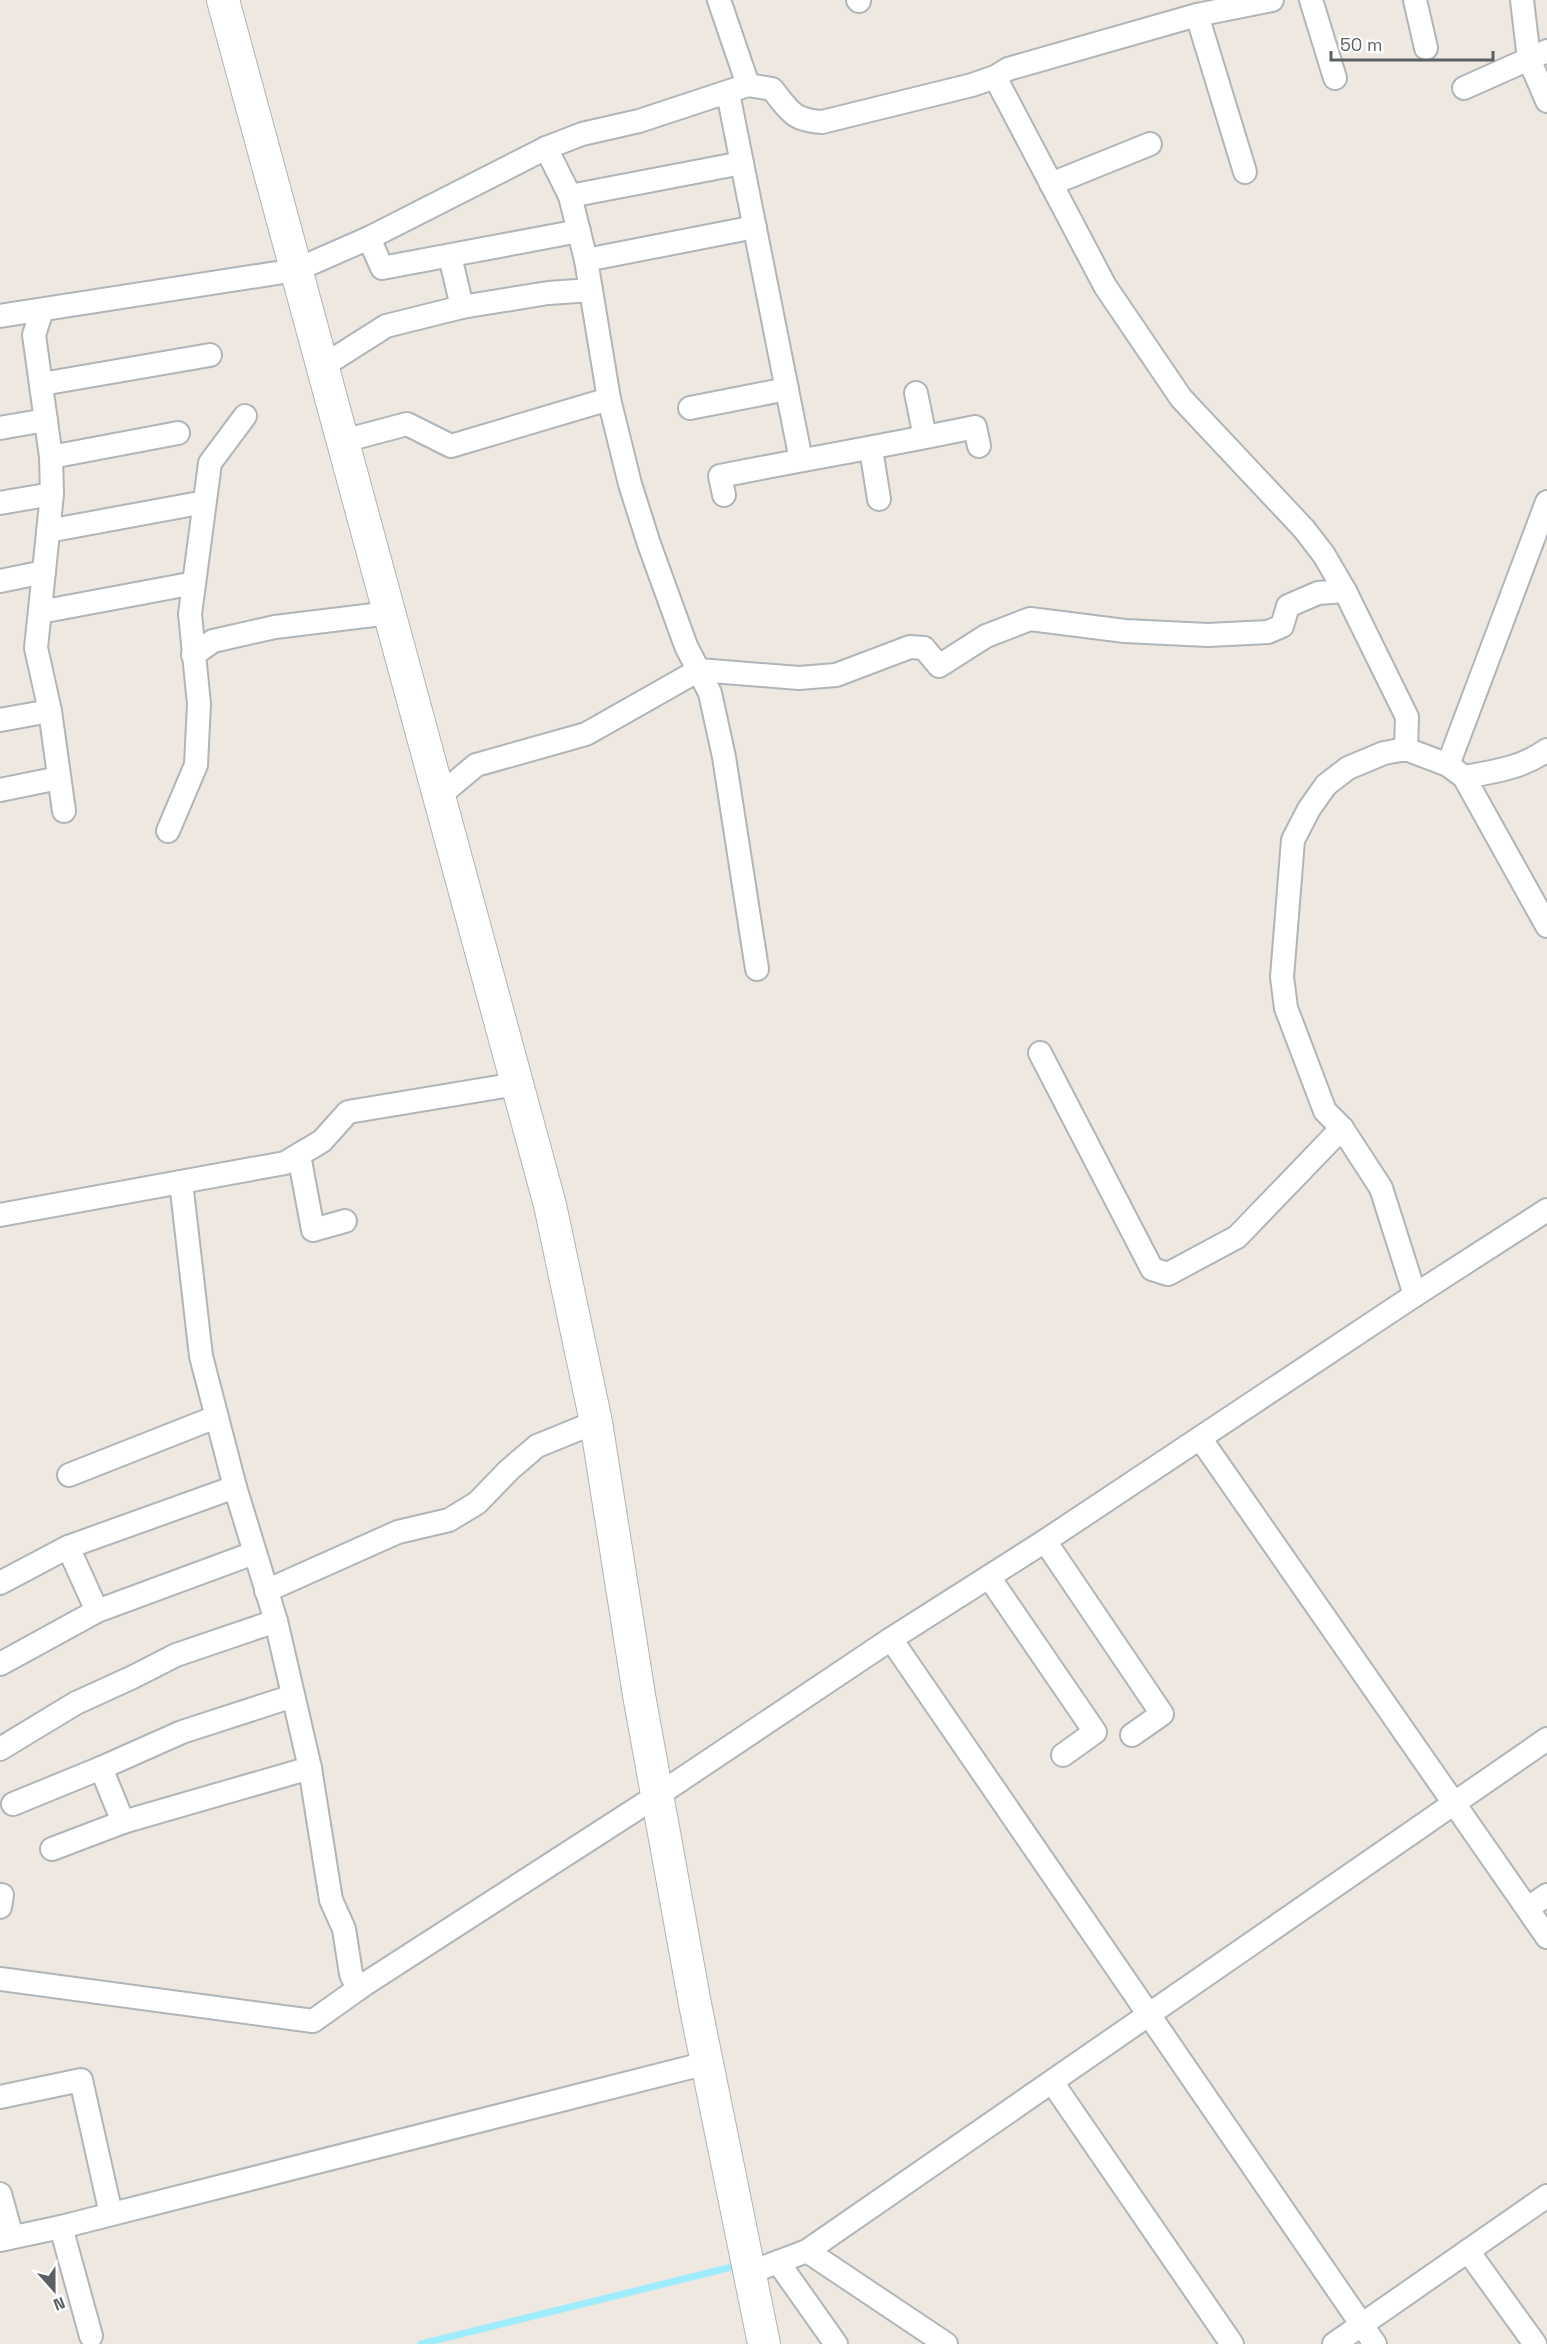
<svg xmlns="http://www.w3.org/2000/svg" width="1547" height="2344" font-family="'Space Grotesk',sans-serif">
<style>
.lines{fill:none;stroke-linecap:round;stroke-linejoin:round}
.stream{stroke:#a0ecff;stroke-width:7}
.street-casing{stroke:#afb5b8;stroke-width:26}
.secondary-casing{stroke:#aeb4b8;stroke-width:34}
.street{stroke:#fff;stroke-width:22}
.secondary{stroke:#fff;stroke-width:32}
</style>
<rect width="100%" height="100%" fill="#eee8e1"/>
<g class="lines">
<path class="stream" d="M421,2344L732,2267"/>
<defs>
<g id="street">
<path d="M719,0L748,85"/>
<path d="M858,0L859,1"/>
<path d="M1311,0L1335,78"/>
<path d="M1415,0L1426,48"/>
<path d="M1522,0L1529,59L1547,101"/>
<path d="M1197,15L1245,172"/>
<path d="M995,77L1105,286L1181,398L1304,529L1324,555L1345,591L1407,717L1406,749"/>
<path d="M1464,88L1547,51"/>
<path d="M728,93L801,460"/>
<path d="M546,148L570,196L586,260L609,399"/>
<path d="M1051,184L1150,144"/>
<path d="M570,196L742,163"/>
<path d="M369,238L382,268L579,231"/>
<path d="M450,256L462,307"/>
<path d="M586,260L755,227"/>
<path d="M42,310L34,335L51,457L52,494L36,648L50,711L64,811"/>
<path d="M0,316L296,270L369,238L546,148L582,134L639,121L748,85L772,89C790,111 792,120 822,122L972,85L995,77L1008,69L1197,15L1272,0"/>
<path d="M323,366L386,326L462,307L548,293L591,290"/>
<path d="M42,384L210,355"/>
<path d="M916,393L925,437"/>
<path d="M690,408L787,389"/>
<path d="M0,428L46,420"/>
<path d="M343,441L407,424L451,446L609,399L630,484L649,544L686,646L710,693L724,757L757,969"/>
<path d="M871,449L879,499"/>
<path d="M51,457L178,433"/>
<path d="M724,495L720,476C805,459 890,445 975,427L979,446"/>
<path d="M0,503L52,494"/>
<path d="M48,531L194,504"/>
<path d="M0,581L44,572"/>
<path d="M40,612L184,585"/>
<path d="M193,655L213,641L275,627L390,613"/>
<path d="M0,720L50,711"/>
<path d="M1448,765L1547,502"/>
<path d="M1464,777C1493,772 1522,768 1547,750"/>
<path d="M0,790L59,778"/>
<path d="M439,796L476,765L586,734L699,670L799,678L836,675L910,647L924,648L939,666L986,636L1030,619L1125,631L1208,635L1268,632L1282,626L1288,606L1318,593L1345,591"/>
<path d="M168,831L196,765L199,704L190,614L210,463L245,416"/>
<path d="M1040,1053L1152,1269L1168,1274L1237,1237L1342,1128"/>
<path d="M299,1155L313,1230L345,1221"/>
<path d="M181,1182L201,1356L235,1487L276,1621L310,1768L331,1900L344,1929L351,1974L358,1989"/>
<path d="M0,1215L285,1163L322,1141L348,1112L517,1084"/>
<path d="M1415,1295L1381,1188L1342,1128L1325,1111L1286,1008L1282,977L1293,840L1309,809L1326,785L1348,768L1384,753L1406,749L1448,765L1464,777L1547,926"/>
<path d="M1200,1438L1547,1937"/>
<path d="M69,1475L216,1417"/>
<path d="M1045,1541L1162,1714L1132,1735"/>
<path d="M68,1547L97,1611"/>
<path d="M989,1577L1095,1732L1063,1755"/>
<path d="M0,1583L68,1547L235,1487"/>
<path d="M266,1591L398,1532L449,1520L477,1503L509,1470L537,1446L596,1422"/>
<path d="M891,1639L1375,2344"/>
<path d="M0,1664L97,1611L254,1553"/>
<path d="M0,1749L76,1703L133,1677L176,1655L276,1621"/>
<path d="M101,1768L123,1822"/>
<path d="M13,1804L101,1768L182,1732L293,1696"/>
<path d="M52,1849L123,1822L310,1768"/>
<path d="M0,1907L2,1895"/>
<path d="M1528,1908L1547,1895"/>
<path d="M0,1979L313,2021L365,1984L658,1795L891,1639L1045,1541L1415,1295L1547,1210"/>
<path d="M1052,2082L1232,2344"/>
<path d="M0,2097L81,2080L111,2214"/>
<path d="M0,2194L12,2237"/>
<path d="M61,2227L91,2336"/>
<path d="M0,2240L61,2227L707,2063"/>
<path d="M807,2251L946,2344"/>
<path d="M1468,2251L1535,2344"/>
<path d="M778,2262L836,2344"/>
<path d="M749,2273L807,2251L1547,1739"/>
<path d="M1334,2344L1547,2196"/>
</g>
<path id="secondary" d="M223,0L550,1205L596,1422L639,1695L695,2004L764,2344"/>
</defs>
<use href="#street" class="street-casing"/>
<use href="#secondary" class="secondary-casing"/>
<use href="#street" class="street"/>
<use href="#secondary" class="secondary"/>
</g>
<g transform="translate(54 2290) rotate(159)" stroke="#ffffff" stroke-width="4.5" paint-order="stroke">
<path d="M0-4.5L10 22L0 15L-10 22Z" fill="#5a6063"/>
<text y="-9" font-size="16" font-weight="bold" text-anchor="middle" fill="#5a6063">N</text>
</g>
<path d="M1331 51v9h162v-9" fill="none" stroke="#5a6063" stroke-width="3"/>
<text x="1340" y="51" font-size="18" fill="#5a6063" stroke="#ffffff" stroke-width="4.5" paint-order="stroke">50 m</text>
</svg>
